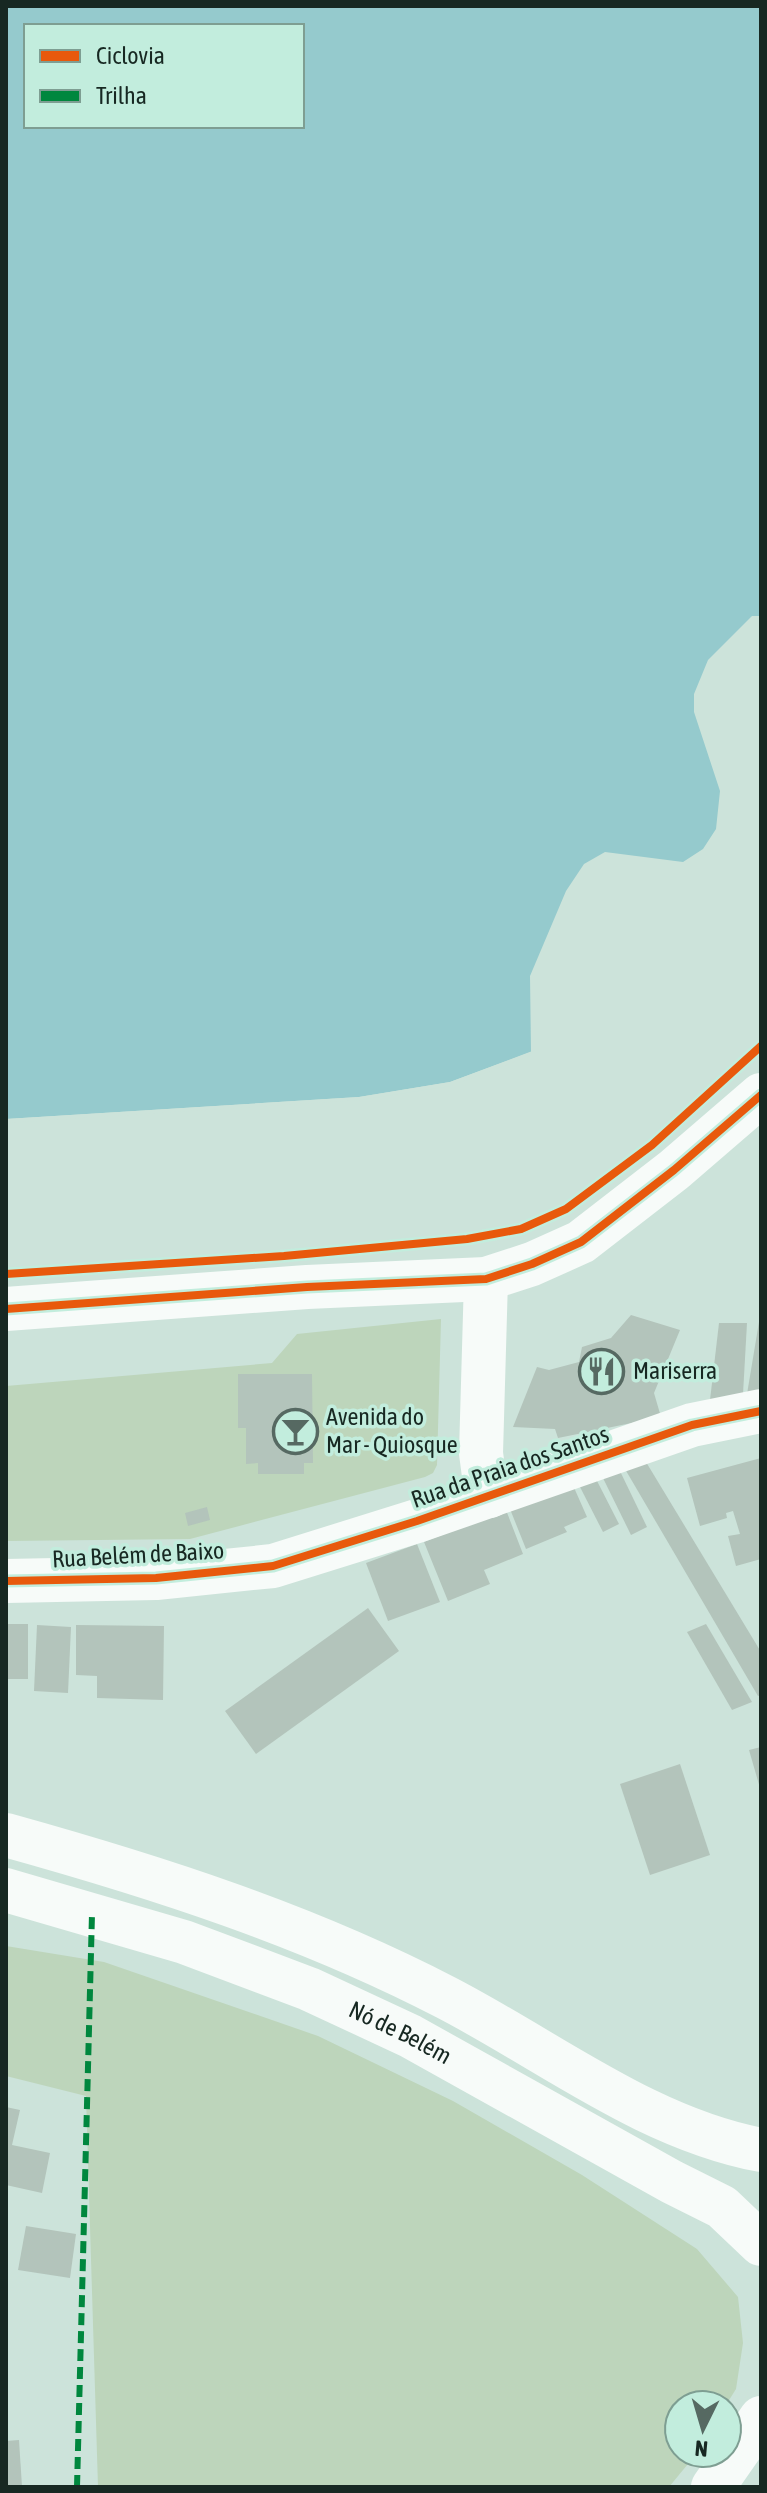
<svg xmlns="http://www.w3.org/2000/svg" width="767" height="2493" font-family="'Asap Condensed',sans-serif">
<style>
.green{fill:#bdd5bb}
.water{fill:#95cacd;fill-rule:evenodd}
.pier{fill:#cce3da}
.building{fill:#b3c4bb}
.lines{fill:none;stroke-linecap:round;stroke-linejoin:round}
.minor{stroke:#f7fbf9;stroke-width:44}
.major{stroke:#f7fbf9;stroke-width:44}
.highway{stroke:#f7fbf9;stroke-width:44}
.quiet{stroke:#00873e;stroke-width:6;stroke-dasharray:12 6;stroke-linecap:butt}
.cycleway-casing{stroke:#c2eddd;stroke-width:13}
.cycleway{stroke:#e8590c;stroke-width:8}
.labels{text-anchor:middle;stroke-width:7;stroke-linejoin:round;paint-order:stroke}
.poi-label{font-size:24px;fill:#172822;stroke:#c2eddd;text-anchor:start}
.street-label{font-size:24px;fill:#172822;stroke:#c2eddd}
</style>
<rect width="100%" height="100%" fill="#cce3da"/>
<g class="green">
<path d="M441,1319L437,1465L433,1473L425,1477L190,1539L6,1541V1386L272,1363L297,1334Z"/>
<path d="M6,1946L104,1962L318,2036L453,2101L582,2175L697,2249L738,2297L743,2343L736,2389L726,2405H679V2453H697L669,2487H98L86,2096L6,2076Z"/>
</g>
<path class="water" d="M6,6H761V616H752L708,660L694,694V712L720,791L716,829L703,849L683,862L605,852L584,864L566,891L530,976L531,1052L450,1082L359,1097L6,1119ZM26,26H302V126H26Z"/>
<path class="pier" d="M535,1050L533,1055L451,1086L360,1100L6,1123V1119L359,1097L450,1082Z"/>
<g class="building">
<path d="M631,1315L680,1330L654,1393L661,1417L558,1438L555,1429L513,1427L537,1367L549,1370L579,1362L582,1347L611,1338Z"/>
<path d="M759,1322L761,1391L747,1394Z"/>
<path d="M719,1323H747L743,1394L710,1400Z"/>
<path d="M238,1374H312L313,1463H304V1474H258V1463L246,1464V1428H238Z"/>
<path d="M761,1458V1559L736,1566L728,1536L740,1534L733,1511L726,1513L727,1518L700,1526L687,1478Z"/>
<path d="M646,1462L761,1652V1695L758,1696L625,1469Z"/>
<path d="M618,1467L647,1527L631,1535L601,1474Z"/>
<path d="M595,1477L619,1524L603,1532L579,1485Z"/>
<path d="M572,1483L587,1517L564,1527L567,1532L526,1549L510,1509Z"/>
<path d="M207,1507L210,1520L188,1526L185,1513Z"/>
<path d="M506,1510L523,1554L484,1570L490,1584L448,1601L424,1542Z"/>
<path d="M417,1544L440,1602L388,1621L366,1563Z"/>
<path d="M368,1608L399,1651L256,1754L225,1711Z"/>
<rect x="6" y="1624" width="22" height="55"/>
<path d="M706,1624L752,1702L732,1710L687,1632Z"/>
<path d="M37,1625L71,1627L68,1693L34,1691Z"/>
<path d="M76,1625L164,1626L163,1700L97,1698V1676L76,1675Z"/>
<path d="M761,1747V1788H760L749,1750Z"/>
<path d="M680,1764L710,1855L650,1875L620,1784Z"/>
<path d="M6,2107L20,2110L12,2145L50,2153L42,2193L6,2185Z"/>
<path d="M26,2226L76,2234L70,2278L18,2270Z"/>
<path d="M19,2440L22,2487H6V2441Z"/>
</g>
<g class="lines">
<g class="minor">
<path d="M486,1279L481,1453L484,1476L490,1496"/>
<path d="M6,1309L307,1287L486,1279L532,1264L581,1242L674,1170L761,1095"/>
<path d="M6,1581L156,1578L273,1566L417,1521L692,1425L761,1411"/>
</g>
<g class="major">
<path d="M6,1835C157,1877 306,1925 445,1997C548,2050 645,2128 761,2150"/>
<path id="s1" d="M6,1890L184,1942L309,1989L410,2036L672,2182L722,2207L761,2244"/>
</g>
<path class="highway" d="M713,2487L761,2418"/>
<path class="quiet" d="M77,2487L92,1914"/>
<defs>
<g id="cycleway">
<path d="M6,1274L284,1256L467,1239L521,1229L566,1209L652,1145L761,1046"/>
<path d="M6,1309L307,1287L486,1279L532,1264L581,1242L674,1170L761,1095"/>
<path d="M6,1581L156,1578L273,1566L417,1521L692,1425L761,1411"/>
</g>
</defs>
<use href="#cycleway" class="cycleway-casing"/>
<use href="#cycleway" class="cycleway"/>
</g>
<defs>
<symbol id="restaurant-ring" viewBox="-11 -11 22 22"><circle r="9.5" fill="#c2eddd" stroke="#566962" stroke-width="1.5"/><path d="M-5-6h1v4h1v-4h1v4h1v-4h1v5L-1.5 .5V6h-2V.5L-5-1ZM5-6V6H3V1.5H1.5Q1.5-4 5-6Z" fill="#566962"/></symbol>
<symbol id="bar-ring" viewBox="-11 -11 22 22"><circle r="9.5" fill="#c2eddd" stroke="#566962" stroke-width="1.5"/><path d="M-6-5H6L.8 .8V4.5H3.5V6h-7V4.5H-.8V.8Z" fill="#566962"/></symbol>
</defs>
<g fill-rule="evenodd">
<use href="#restaurant-ring" x="576" y="1346" width="51" height="51"/>
<use href="#bar-ring" x="270" y="1406" width="51" height="51"/>
</g>
<g class="labels">
<g class="poi-label">
<text x="633" y="1379">Mariserra</text>
<text x="326" y="1425">Avenida do<tspan x="326" dy="28">Mar - Quiosque</tspan></text>
</g>
<g class="street-label">
<text transform="translate(510 1467) rotate(-19)" y="8">Rua da Praia dos Santos</text>
<text transform="translate(138 1555) rotate(-3)" y="8">Rua Belém de Baixo</text>
<text dy="8" stroke="none"><textPath href="#s1" startOffset="420">Nó de Belém</textPath></text>
</g>
</g>
<rect width="767" height="2493" fill="none" stroke="#172822" stroke-width="16"/>
<rect x="24" y="24" width="280" height="104" fill="#c2eddd" stroke="#7e9e92" stroke-width="2"/>
<rect x="40" y="50" width="40" height="12" fill="#e8590c" stroke="#7e9e92" stroke-width="2"/>
<text x="96" y="64" font-size="24" fill="#172822">Ciclovia</text>
<rect x="40" y="90" width="40" height="12" fill="#00873e" stroke="#7e9e92" stroke-width="2"/>
<text x="96" y="104" font-size="24" fill="#172822">Trilha</text>
<g transform="translate(703 2429) rotate(185)"><circle r="38" fill="#c2eddd" stroke="#7e9e92" stroke-width="2"/>
<path d="M0-6L14 30L0 20L-14 30Z" fill="#566962"/>
<text y="-12" font-size="22" font-weight="bold" text-anchor="middle" fill="#172822">N</text>
</g>
</svg>
